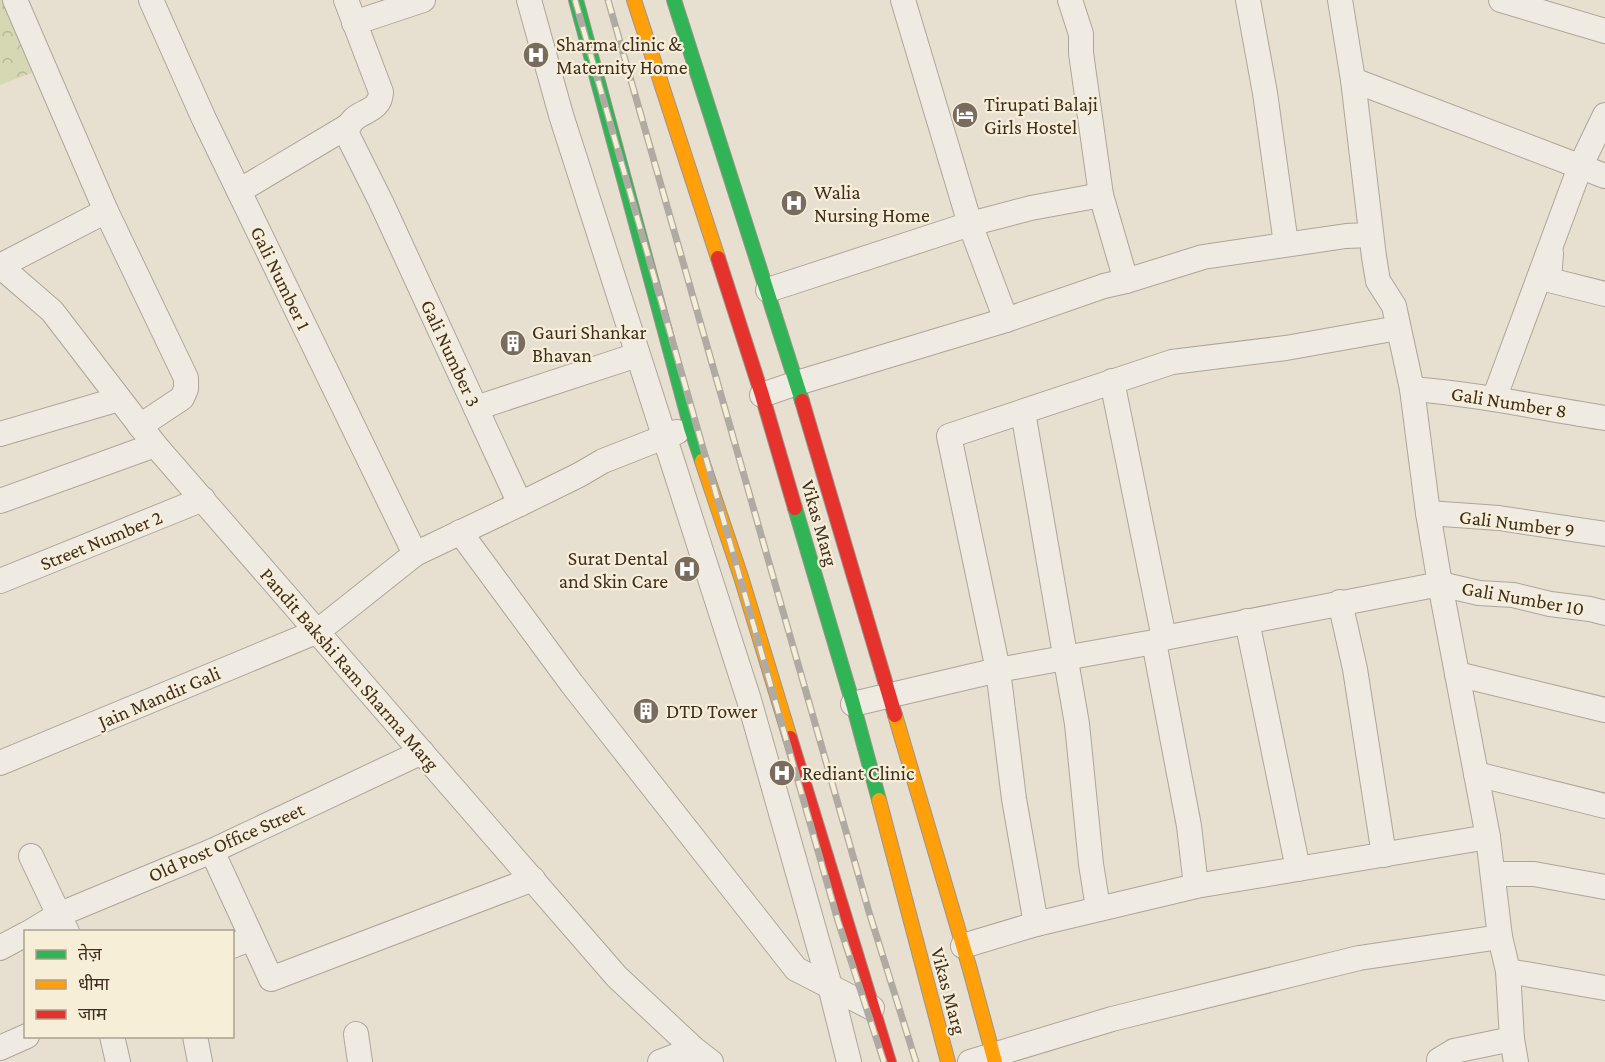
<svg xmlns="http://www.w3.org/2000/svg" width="1605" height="1062" font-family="'Crimson Pro','Noto Sans Devanagari',serif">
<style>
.forest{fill:url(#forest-crowns)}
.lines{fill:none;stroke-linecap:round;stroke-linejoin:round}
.street-casing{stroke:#ada599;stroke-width:26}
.fast-casing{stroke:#9c958a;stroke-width:16}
.slow-casing{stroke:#9c958a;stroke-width:16}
.jam-casing{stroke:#9c958a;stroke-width:16}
.street{stroke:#efebe3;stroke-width:24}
.fast{stroke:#30b455;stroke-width:14}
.slow{stroke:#ff9f0a;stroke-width:14}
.jam{stroke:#e5322d;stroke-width:14}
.rail-casing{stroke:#afaaa2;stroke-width:7}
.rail{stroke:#f7eed8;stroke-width:4.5;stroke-dasharray:14;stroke-linecap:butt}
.labels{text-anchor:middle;stroke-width:4.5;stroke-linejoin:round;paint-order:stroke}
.poi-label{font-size:20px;fill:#3d2e20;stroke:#f7eed8;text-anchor:start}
.street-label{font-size:20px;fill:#3d2e20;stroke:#f7eed8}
</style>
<defs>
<pattern id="forest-crowns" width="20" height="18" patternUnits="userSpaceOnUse" patternTransform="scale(1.5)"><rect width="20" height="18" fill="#d6d7b3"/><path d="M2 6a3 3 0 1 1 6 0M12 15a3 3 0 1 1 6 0" fill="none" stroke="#b9b99a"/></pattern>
</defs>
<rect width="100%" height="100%" fill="#e7e0d1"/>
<path class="forest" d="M0,0H5L39,70L0,85Z"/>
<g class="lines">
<defs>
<g id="street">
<path d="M15,0L106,211L186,378V389L182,398L140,426"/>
<path d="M151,0L204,119L415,554"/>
<path d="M346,0L381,92C380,117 349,108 347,134L381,202L520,504"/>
<path d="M529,0L561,115L749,700L830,986L849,1062"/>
<path d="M903,0L970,224L1006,320"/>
<path d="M1070,0L1081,34V53L1101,195L1126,281"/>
<path d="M1248,0L1265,93L1286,244"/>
<path d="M1340,0L1353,80L1374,257L1378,281L1394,306L1412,389L1428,513L1440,584L1488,837L1500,937L1508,971L1512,1039L1516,1062"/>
<path d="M1501,0L1605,31"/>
<path d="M354,23L423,0"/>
<path d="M1353,80L1605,176"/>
<path d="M239,191L348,126"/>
<path d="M1551,253L1549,280L1605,294"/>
<path d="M0,266L52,311L155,445L617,977L694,1049L711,1062"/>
<path d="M0,266L106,211"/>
<path d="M768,290L970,224L1031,208L1101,195"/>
<path d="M1112,381L1164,638"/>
<path d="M1412,389C1477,394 1541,408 1605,418"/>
<path d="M762,395L797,383L1006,320L1104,286L1126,281L1203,257L1346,236L1371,235"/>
<path d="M1494,399L1580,167L1605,115"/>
<path d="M476,408L637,355"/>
<path d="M1023,412L1077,724L1091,864L1098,908"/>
<path d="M0,434L119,399"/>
<path d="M0,501L155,445"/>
<path d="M1428,513L1499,518L1605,534"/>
<path d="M460,532L572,684L796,969L872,1008"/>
<path d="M0,581L203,499"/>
<path d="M1340,602L1355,669L1384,855"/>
<path d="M1247,621L1298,869"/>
<path d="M1154,642L1189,826L1196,886"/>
<path d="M1457,674L1605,710"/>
<path d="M853,704L998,670L1154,642L1164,638L1440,584L1479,593L1513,595L1550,604L1590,609L1605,613"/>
<path d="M0,763L318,631L415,554L520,504L579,475L603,461L677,432"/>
<path d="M1476,774L1605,806"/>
<path d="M212,851L271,979L533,879"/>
<path d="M31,856L67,932"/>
<path d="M1493,874H1534L1605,887"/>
<path d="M1036,924L1014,799L998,670L949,436L1172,362L1286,348L1398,328"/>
<path d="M30,932L58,915L212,851L422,752"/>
<path d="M232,946L252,938"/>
<path d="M963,946L1036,924L1196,886L1488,837"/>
<path d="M0,948L26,934"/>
<path d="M1508,971L1605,988"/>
<path d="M356,1034L360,1062"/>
<path d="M112,1036L118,1062"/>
<path d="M195,1036L200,1062"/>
<path d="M0,1048L27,1036"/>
<path d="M660,1062L694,1049"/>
<path d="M970,1062L1112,1019L1359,958L1500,937"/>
<path d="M1439,1062V1060L1454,1051L1512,1039"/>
</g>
<g id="fast">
<path d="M576,0L691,428L702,461"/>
<path d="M674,0L802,401"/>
<path d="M795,508L853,704L879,800"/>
</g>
<g id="slow">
<path d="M634,0L718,258"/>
<path d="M702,461L741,577L790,738"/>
<path d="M895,715L969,966L995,1062"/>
<path d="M879,800L948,1062"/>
</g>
<g id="jam">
<path d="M718,258L762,395L795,508"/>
<path d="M802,401L895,715"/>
<path d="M790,738L889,1062"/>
</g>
</defs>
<use href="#street" class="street-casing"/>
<use href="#fast" class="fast-casing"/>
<use href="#slow" class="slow-casing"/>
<use href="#jam" class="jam-casing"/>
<use href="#street" class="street"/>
<use href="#fast" class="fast"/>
<use href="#slow" class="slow"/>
<use href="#jam" class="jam"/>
<defs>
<g id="rail">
<path d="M575,0L838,921L884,1062"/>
<path d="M608,0L869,912L916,1062"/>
</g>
</defs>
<use href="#rail" class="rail-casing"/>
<use href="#rail" class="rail"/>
</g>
<defs>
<symbol id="hospital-disc" viewBox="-11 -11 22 22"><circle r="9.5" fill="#786c5e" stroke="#f7eed8"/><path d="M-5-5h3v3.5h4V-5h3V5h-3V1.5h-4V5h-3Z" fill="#fff"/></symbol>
<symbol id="hotel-disc" viewBox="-11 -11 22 22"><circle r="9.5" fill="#786c5e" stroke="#f7eed8"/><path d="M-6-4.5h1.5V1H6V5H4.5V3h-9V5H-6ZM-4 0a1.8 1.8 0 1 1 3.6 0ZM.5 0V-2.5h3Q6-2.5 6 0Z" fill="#fff"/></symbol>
<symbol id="building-disc" viewBox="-11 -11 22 22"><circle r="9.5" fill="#786c5e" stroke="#f7eed8"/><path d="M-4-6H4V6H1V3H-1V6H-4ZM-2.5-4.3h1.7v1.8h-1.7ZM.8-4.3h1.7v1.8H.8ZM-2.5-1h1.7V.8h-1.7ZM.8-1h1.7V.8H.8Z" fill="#fff"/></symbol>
</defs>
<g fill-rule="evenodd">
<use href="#hospital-disc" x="521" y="40" width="30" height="30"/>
<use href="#hotel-disc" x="950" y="100" width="30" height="30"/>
<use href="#hospital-disc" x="779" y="188" width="30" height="30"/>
<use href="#building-disc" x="498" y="328" width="30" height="30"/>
<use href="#hospital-disc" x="672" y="554" width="30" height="30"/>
<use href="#building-disc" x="631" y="696" width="30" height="30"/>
<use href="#hospital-disc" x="767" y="758" width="30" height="30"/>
</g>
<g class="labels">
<g class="poi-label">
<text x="556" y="51">Sharma clinic &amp;<tspan x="556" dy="23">Maternity Home</tspan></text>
<text x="984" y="111">Tirupati Balaji<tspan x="984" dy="23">Girls Hostel</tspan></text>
<text x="814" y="199">Walia<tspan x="814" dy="23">Nursing Home</tspan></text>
<text x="532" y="339">Gauri Shankar<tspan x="532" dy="23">Bhavan</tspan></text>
<text x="668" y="565" text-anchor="end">Surat Dental<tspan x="668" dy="23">and Skin Care</tspan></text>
<text x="666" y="718">DTD Tower</text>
<text x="802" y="780">Rediant Clinic</text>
</g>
<g class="street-label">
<text transform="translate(281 278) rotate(64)" y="7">Gali Number 1</text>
<text transform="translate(451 353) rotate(65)" y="7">Gali Number 3</text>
<text transform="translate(1509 402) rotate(9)" y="7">Gali Number 8</text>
<text transform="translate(820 523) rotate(74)" y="7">Vikas Marg</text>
<text transform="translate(1517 523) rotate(7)" y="7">Gali Number 9</text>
<text transform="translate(101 540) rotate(-22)" y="7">Street Number 2</text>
<text transform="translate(1523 598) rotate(10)" y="7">Gali Number 10</text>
<text transform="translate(350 669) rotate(49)" y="7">Pandit Bakshi Ram Sharma Marg</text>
<text transform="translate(159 697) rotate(-23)" y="7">Jain Mandir Gali</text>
<text transform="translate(226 842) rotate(-24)" y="7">Old Post Office Street</text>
<text transform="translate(949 991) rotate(75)" y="7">Vikas Marg</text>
</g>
</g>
<rect x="24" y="930" width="210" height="108" fill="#f7eed8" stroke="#ada18e" stroke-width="1.5"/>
<rect x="36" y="950" width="30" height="9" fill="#30b455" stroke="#ada18e" stroke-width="1.5"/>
<text x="78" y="960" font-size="18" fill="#3d2e20">तेज़</text>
<rect x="36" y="980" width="30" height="9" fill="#ff9f0a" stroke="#ada18e" stroke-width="1.5"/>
<text x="78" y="990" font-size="18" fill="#3d2e20">धीमा</text>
<rect x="36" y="1010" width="30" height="9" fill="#e5322d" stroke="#ada18e" stroke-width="1.5"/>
<text x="78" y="1020" font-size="18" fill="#3d2e20">जाम</text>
</svg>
